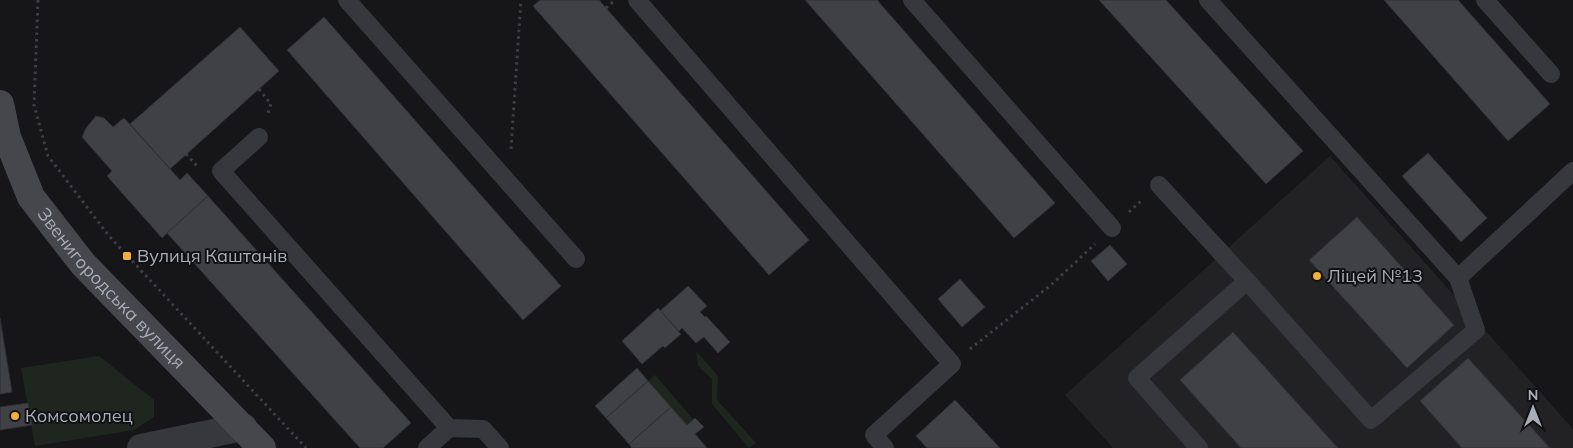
<svg xmlns="http://www.w3.org/2000/svg" width="1573" height="448" font-family="Mulish,sans-serif">
<style>
.built{fill:#222225}
.green{fill:#1e261f}
.building{fill:#404145;stroke:#303034}
.lines{fill:none;stroke-linecap:round;stroke-linejoin:round}
.path{stroke:#3d3f44;stroke-width:3;stroke-dasharray:2.5 4;stroke-linecap:butt}
.lane{stroke:#37383d;stroke-width:18}
.street{stroke:#37383d;stroke-width:28}
.secondary{stroke:#45474d;stroke-width:28}
.poi-dot{fill:#f2b134;stroke:#111113;stroke-width:2}
.labels{text-anchor:middle;stroke-width:4;stroke-linejoin:round;paint-order:stroke}
.poi-label{font-size:18px;fill:#a8adb8;stroke:#111113;text-anchor:start}
.street-label{font-size:18px;fill:#a8adb8;stroke:#111113}
</style>
<rect width="100%" height="100%" fill="#161618"/>
<path class="built" d="M1330,156L1573,429V448H1113L1065,395Z"/>
<g class="green">
<path d="M696,351L718,376L717,400L756,443L749,448L712,404V379L698,366Z"/>
<path d="M99,356L154,400V417L134,430L35,446L21,368Z"/>
<path d="M655,375L693,419L687,425L648,381Z"/>
</g>
<g class="building">
<path d="M540,0H599L809,240L769,275L533,6Z"/>
<path d="M805,0H877L1055,203L1014,238Z"/>
<path d="M1099,0H1166L1303,151L1266,184Z"/>
<path d="M1384,0H1458L1550,104L1508,141Z"/>
<path d="M324,17L561,286L523,320L287,50Z"/>
<path d="M240,27L279,71L170,169L130,124Z"/>
<path d="M96,116L104,118L113,127L124,118L180,180L187,173L208,196L162,238L107,176L112,171L82,137L86,128Z"/>
<path d="M1428,153L1487,218L1461,242L1402,176Z"/>
<path d="M208,196L411,423L383,448H360L167,233Z"/>
<path d="M1357,217L1454,325L1407,368L1309,260Z"/>
<path d="M1110,245L1127,264L1108,281L1091,261Z"/>
<path d="M960,279L985,307L962,327L938,299Z"/>
<path d="M688,286L707,306L700,312L705,317L706,316L730,342L718,353L704,337L696,343L682,328L679,331L660,311Z"/>
<path d="M658,308L681,334L665,348L663,346L642,364L622,341Z"/>
<path d="M0,318L12,392L0,394Z"/>
<path d="M1233,332L1338,448H1241L1180,380Z"/>
<path d="M1468,358L1550,448H1462L1420,401Z"/>
<path d="M637,368L648,381L606,418L595,406Z"/>
<path d="M648,381L671,407L629,444L606,418Z"/>
<path d="M955,400L1000,448H927L916,436Z"/>
<path d="M28,403L32,425L0,430V407Z"/>
<path d="M671,407L687,425L695,418L704,427L695,434L707,448H632L629,444Z"/>
</g>
<g class="lines">
<g class="path">
<path d="M38,0L34,105L48,156L109,236L306,448"/>
<path d="M606,8L613,2"/>
<path d="M259,89L271,104L267,116"/>
<path d="M511,149L521,0"/>
<path d="M186,154L198,167"/>
<path d="M1129,212L1141,201"/>
<path d="M970,349L1051,285L1095,244"/>
</g>
<g class="lane">
<path d="M347,0L576,259"/>
<path d="M637,0L952,364L874,435L885,448"/>
<path d="M912,0L1112,228"/>
<path d="M1208,0L1458,278L1573,171"/>
<path d="M1485,0L1551,74"/>
<path d="M259,137L221,171L449,428L483,429L500,448"/>
<path d="M1159,185L1247,281"/>
<path d="M427,448L449,428"/>
<path d="M1199,448L1137,378L1247,281L1371,420L1476,330L1458,278"/>
</g>
<path class="street" d="M141,448L243,427"/>
<path class="secondary" id="s1" d="M0,104L7,137L31,197L83,264L262,448"/>
</g>
<g class="poi-dot">
<rect x="122" y="251" width="10" height="10" rx="2.5"/>
<circle cx="1317" cy="276" r="5"/>
<circle cx="15" cy="416" r="5"/>
</g>
<g class="labels">
<g class="poi-label">
<text x="137" y="262">Вулиця Каштанів</text>
<text x="1327" y="282">Ліцей №13</text>
<text x="25" y="422">Комсомолец</text>
</g>
<g class="street-label">
<text dy="6" stroke="none"><textPath href="#s1" startOffset="220">Звенигородська вулиця</textPath></text>
</g>
</g>
<g transform="translate(1533 408)" stroke="#111113" stroke-width="4" paint-order="stroke">
<path d="M0-4L9 19L0 12L-9 19Z" fill="#a8adb8"/>
<text y="-8" font-size="14" font-weight="bold" text-anchor="middle" fill="#a8adb8">N</text>
</g>
</svg>
